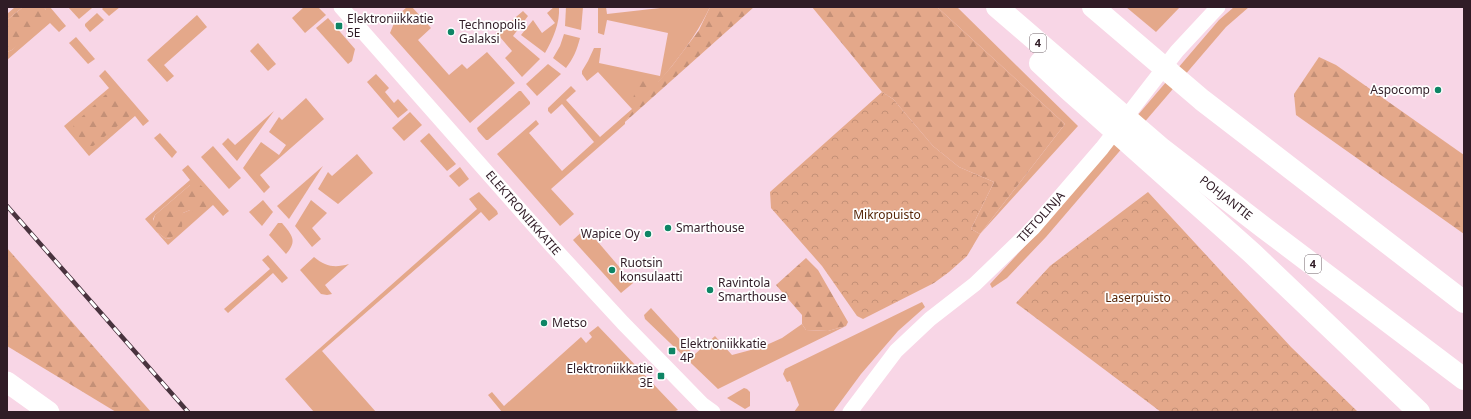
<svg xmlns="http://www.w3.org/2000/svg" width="1471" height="419" font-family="'Noto Sans',sans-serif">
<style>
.grass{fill:#e4a88a;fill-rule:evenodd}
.forest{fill:url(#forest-firs)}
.park{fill:url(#park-crowns)}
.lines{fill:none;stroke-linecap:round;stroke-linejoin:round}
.street{stroke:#fff;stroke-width:15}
.secondary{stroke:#fff;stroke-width:21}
.highway{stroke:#fff;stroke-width:22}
.rail-casing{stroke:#49333e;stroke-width:4.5}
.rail{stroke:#fff;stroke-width:3;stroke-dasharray:9;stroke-linecap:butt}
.poi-dot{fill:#0e8565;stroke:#fff;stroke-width:1.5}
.labels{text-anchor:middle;stroke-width:3.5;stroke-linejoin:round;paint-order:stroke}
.shield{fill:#fff;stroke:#6e6067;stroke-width:1}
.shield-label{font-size:11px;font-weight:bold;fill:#301c26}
.poi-label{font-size:12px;fill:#301c26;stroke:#fff;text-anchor:start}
.street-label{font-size:12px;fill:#301c26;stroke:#fff}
.park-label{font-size:12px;fill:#562608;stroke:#fff}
</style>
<defs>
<pattern id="forest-firs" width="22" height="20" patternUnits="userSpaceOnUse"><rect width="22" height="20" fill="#e4a88a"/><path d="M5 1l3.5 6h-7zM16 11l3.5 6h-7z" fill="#c49077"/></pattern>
<pattern id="park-crowns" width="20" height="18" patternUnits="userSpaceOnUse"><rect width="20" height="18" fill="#e4a88a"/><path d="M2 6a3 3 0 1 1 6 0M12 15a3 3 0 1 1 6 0" fill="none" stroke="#c49077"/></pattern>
</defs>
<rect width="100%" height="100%" fill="#f8d6e6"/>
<g class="grass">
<path d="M15,7H23L7,20V14Z"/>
<path d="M44,7H50L66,26L59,32L50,23L7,60V52L12,50L46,10Z"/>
<path d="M68,7H92V8L79,19Z"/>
<path d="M104,7H120L109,16L102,9Z"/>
<path d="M304,7H318L326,15L305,33L292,18Z"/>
<path d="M407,7H412L431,28L418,40L449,75L462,64L467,69L487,52L515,83L470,123L390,33L397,16Z"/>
<path d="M554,7H559C560,23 553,39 545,53L521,35L533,20L542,33L555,23L547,13Z"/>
<path d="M566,7H583L581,30L565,26Z"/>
<path d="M598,7H606L607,14L669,7H710C700,28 687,47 672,66C657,85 639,102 625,122V124L551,189L574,214L560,226L497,154L536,120L539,124L529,133L562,171L594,142L562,104L551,114L548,111V108L571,86L576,91L566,100L600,137L632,109L598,72L587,81L582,74V71L588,61L594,48H601L599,63L660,76L668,33L607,20L604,35L598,33Z"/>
<path d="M937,7H957L1078,126L980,234L1065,124Z"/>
<path d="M1126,7H1180L1156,32Z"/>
<path d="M1234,7H1249L1226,27L1046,237L1007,278L992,288L990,284L1038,232L1219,20Z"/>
<path d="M523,11L528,16L513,36L540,59L522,77L505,58L512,51L500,37L493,43L490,39Z"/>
<path d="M97,13L104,20L90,32L85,26V24Z"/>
<path d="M197,15L207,27L164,65L174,76L167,82L147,60Z"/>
<path d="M328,18L355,49L352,61L348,64L316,28Z"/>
<path d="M564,34L580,38C577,50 573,59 566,68L553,58L560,46Z"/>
<path d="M76,37L95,59L88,64L69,43Z"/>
<path d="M258,43L276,64L268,71L250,51Z"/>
<path d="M548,64L561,74L537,96L526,84Z"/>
<path d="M105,70L149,121L143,126L135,116L89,156L64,126L109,88L99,76Z"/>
<path d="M376,74L389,88L385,92L394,103L398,99L408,110L398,118L367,82Z"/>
<path d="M519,91H521L530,102V104L488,140H486L478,131L477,128Z"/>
<path d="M306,98L324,119L260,175L270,187L264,193L243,168L261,142L279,155L286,145L269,132L279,117L282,120Z"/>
<path d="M274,111L237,161L222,144L228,138L235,145Z"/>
<path d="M410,112L422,125L404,141L392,128Z"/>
<path d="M160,133L177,152L172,158L154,138Z"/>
<path d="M429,133L456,164L447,171L420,141Z"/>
<path d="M213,146L241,178L229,189L201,157Z"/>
<path d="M357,154L373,173L338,204L318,189L328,172L332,176Z"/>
<path d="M188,165L229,211L223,216L213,205L168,245L145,219L190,180L182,170ZM190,185V210L183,213L171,238L166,239L158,233L153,219L155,215Z"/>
<path d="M323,166L289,219L277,206Z"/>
<path d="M460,167L469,179L459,187L449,176Z"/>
<path d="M479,192L497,211L498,214L489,221L481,212L322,351L376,412H314L285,379L477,209L469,199Z"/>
<path d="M263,200L273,212L262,226L249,212Z"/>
<path d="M311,200L327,213L312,228L321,239L312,247L295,226Z"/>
<path d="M278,223H282C292,235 298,241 286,254L269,235Z"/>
<path d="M586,228L633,283L621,293L573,240Z"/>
<path d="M268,255L288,278L282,283L273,273L228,313L224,309L270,269L262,260Z"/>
<path d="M314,257C326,267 335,268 349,264L325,285L332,294L327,295L321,294L300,270Z"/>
<path d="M922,302L925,307L898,331L861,374L833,412H794L799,405L790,381L787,382L783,374L785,369Z"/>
<path d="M651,308L694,355L715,336L732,355L762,347L782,338L802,324L806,330L828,331L846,326L718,389L645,319L644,315Z"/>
<path d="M598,326L678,410L673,412H502L488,395L492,392L504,406L581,337L586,343L592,337L589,333Z"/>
<path d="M744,388L747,389L750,392V406L745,409L727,398Z"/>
</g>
<g class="forest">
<path d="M23,7H44L46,10L47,17L12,50L7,52V20Z"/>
<path d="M710,7H754L625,122L637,105L633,99L638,79L658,82L672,66L699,30Z"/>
<path d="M812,7H937L1065,124L980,234L971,229L994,182L959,167L933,146L893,99L882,92Z"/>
<path d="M1319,57L1336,65L1464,155V234L1296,115L1294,94Z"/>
<path d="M114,90L131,108L132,114L93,146H86L73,129L74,124L105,95Z"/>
<path d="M198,183L205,189L210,196L209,205L197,213L190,210L183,213L182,227L171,238L166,239L158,233L152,225L155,215L190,185Z"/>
<path d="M7,248L151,412H116L7,346Z"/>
<path d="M806,258L818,270L848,322L846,326L828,331L806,330L802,324V315L776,285Z"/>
</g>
<g class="park">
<path d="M882,92L893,99L933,146L959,167L994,182L971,229L980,234L967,256L949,272L934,283L863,319L857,316L822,266L771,208L770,192Z"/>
<path d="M1148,192L1291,347L1358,412H1161L1016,303L1050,266Z"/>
</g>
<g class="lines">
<g class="street">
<path d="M341,7L552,246L623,323L702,404L713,412"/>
<path d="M850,412L896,351L930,319L975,284L1033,228L1102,148L1177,51L1218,7"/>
</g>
<path class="secondary" d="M7,382L49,412"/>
<g class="highway">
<path d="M997,7L1162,149L1263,227L1464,379"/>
<path d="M1093,7L1202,100L1464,302"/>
<path d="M1040,63L1069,90L1252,253L1419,412"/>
</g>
<defs>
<path id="rail" d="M7,206L188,412"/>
</defs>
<use href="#rail" class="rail-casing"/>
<use href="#rail" class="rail"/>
</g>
<g class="poi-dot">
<rect x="335" y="22" width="8" height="8" rx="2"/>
<circle cx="451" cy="32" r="4"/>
<circle cx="1438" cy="90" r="4"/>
<circle cx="668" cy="228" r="4"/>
<circle cx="648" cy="234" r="4"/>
<circle cx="612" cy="270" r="4"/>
<circle cx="710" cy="290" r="4"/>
<circle cx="544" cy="323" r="4"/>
<rect x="668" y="347" width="8" height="8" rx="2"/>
<rect x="657" y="372" width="8" height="8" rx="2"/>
</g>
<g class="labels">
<g class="shield">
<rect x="1030" y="34" width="16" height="18" rx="3"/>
<rect x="1305" y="255" width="16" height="18" rx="3"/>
</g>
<g class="shield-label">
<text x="1038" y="47">4</text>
<text x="1313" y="268">4</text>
</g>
<g class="poi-label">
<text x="347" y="23">Elektroniikkatie<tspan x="347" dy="14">5E</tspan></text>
<text x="459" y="29">Technopolis<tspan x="459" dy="14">Galaksi</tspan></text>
<text x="1430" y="94" text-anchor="end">Aspocomp</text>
<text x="676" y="232">Smarthouse</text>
<text x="640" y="238" text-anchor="end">Wapice Oy</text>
<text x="620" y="267">Ruotsin<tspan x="620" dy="14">konsulaatti</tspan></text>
<text x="718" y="287">Ravintola<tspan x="718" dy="14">Smarthouse</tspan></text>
<text x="552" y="327">Metso</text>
<text x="680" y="348">Elektroniikkatie<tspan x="680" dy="14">4P</tspan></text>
<text x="653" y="373" text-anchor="end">Elektroniikkatie<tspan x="653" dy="14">3E</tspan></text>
</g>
<g class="street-label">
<text transform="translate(1226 198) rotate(38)" y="4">POHJANTIE</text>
<text transform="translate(523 213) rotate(49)" y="4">ELEKTRONIIKKATIE</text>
<text transform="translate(1041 217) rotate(-48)" y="4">TIETOLINJA</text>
</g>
<g class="park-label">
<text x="887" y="219">Mikropuisto</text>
<text x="1138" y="302">Laserpuisto</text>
</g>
</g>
<rect width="1471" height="419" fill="none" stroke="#301c26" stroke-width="16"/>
</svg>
